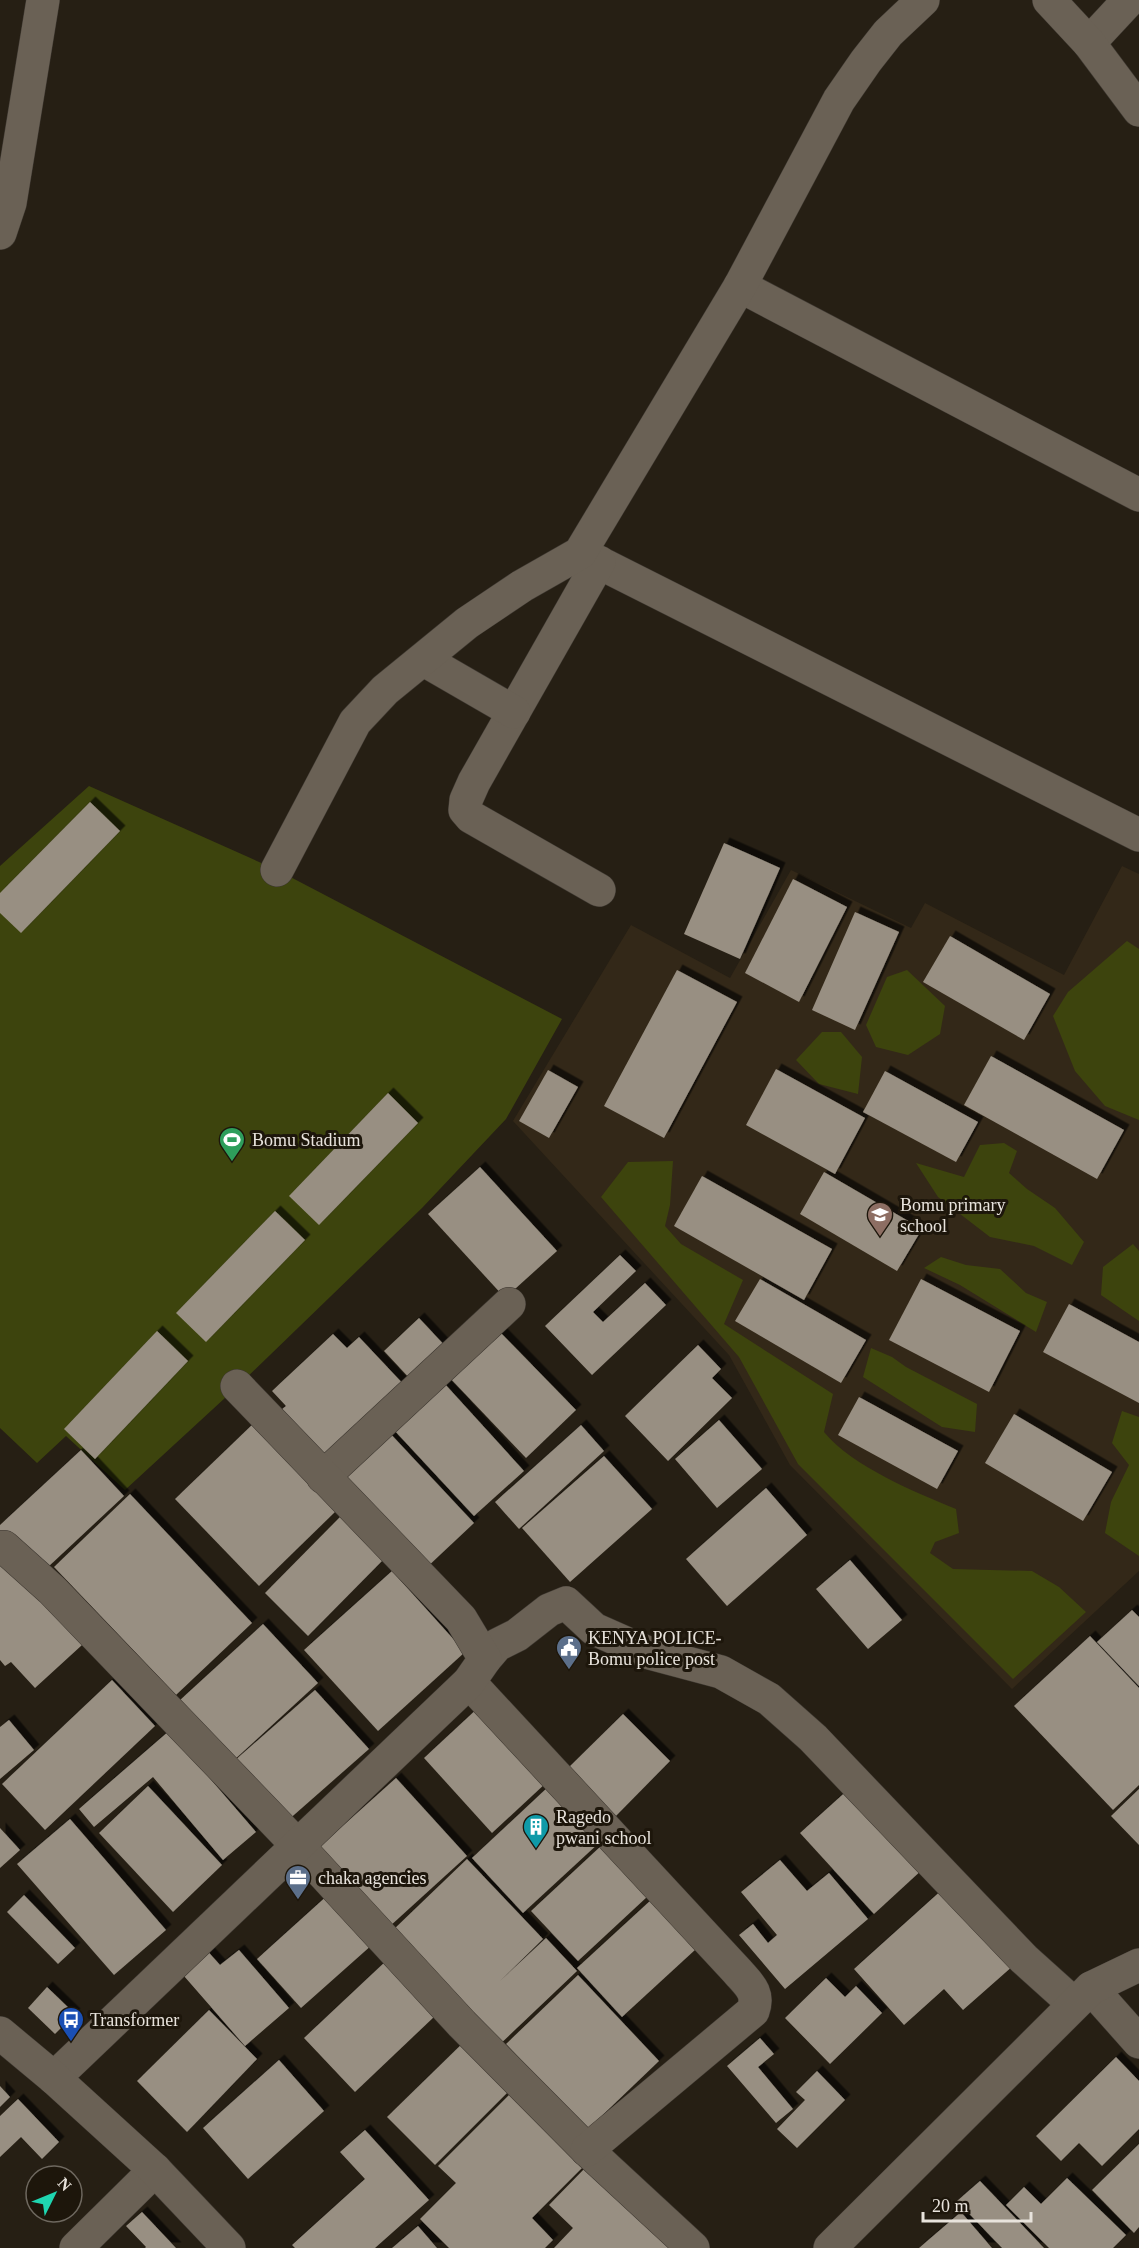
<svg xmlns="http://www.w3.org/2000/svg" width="1139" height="2248" font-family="Georgia,serif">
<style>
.built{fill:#332818}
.green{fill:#3d440d}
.building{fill:#988f82;filter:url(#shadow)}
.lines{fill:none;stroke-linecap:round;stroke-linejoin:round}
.minor-casing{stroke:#3f3932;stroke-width:34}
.tertiary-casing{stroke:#3f3932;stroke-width:34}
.minor{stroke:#6a6155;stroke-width:33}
.tertiary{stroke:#6a6155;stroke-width:33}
.labels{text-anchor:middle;stroke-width:6;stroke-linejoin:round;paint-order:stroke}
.poi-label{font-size:18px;fill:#e8e3dc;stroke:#1d160b;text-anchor:start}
</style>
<defs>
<filter id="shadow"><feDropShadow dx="5.5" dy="-5.5" stdDeviation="0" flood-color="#0009"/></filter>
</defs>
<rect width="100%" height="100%" fill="#261f14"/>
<path class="built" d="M1122,866L1139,874V1571L1012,1689L790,1465L729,1355L513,1121L631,925L730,978L791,870L911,928L925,903L1064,975Z"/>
<g class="green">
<path d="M89,786L277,870L562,1019L506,1119L422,1208L238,1386L125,1490L66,1436L37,1463L0,1428V866Z"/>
<path d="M1127,941L1139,949V1120L1105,1106L1075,1071L1053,1016L1068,992Z"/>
<path d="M907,970L945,1006L940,1034L908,1055L876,1047L866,1025L887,977Z"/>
<path d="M822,1032H841L862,1057L858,1094L819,1084L796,1060Z"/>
<path d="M1004,1143L1017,1151L1009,1173L1027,1189L1055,1208L1084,1242L1072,1265L1034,1246L990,1237L938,1197L916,1163L964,1177L980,1145Z"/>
<path d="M673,1161L670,1205L665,1226L681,1244L743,1280L724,1324L833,1394L824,1432C853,1467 915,1492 956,1509L959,1533L935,1542L930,1553L953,1569L1032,1571L1059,1587L1086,1612L1013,1679L798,1464L739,1357L601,1197L628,1162Z"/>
<path d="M1133,1244L1139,1251V1321L1101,1295L1103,1267Z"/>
<path d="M941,1257L966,1265L1000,1269L1026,1293L1047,1302L1036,1332L960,1285L924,1268Z"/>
<path d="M871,1348L892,1357L906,1367L977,1404L975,1432L942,1427L863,1377Z"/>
<path d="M1122,1411L1139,1417V1556L1105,1533L1111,1502L1129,1465L1112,1443Z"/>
</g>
<g class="building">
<path d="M90,802L120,831L21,933L0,913V893Z"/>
<path d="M724,843L780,868L740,959L684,934Z"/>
<path d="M793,879L847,907L799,1002L745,973Z"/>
<path d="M855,912L899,932L855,1030L812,1010Z"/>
<path d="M950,936L1050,994L1024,1040L923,982Z"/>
<path d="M677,970L737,1002L664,1138L604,1106Z"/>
<path d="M991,1056L1124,1130L1097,1179L964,1105Z"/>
<path d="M776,1069L865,1118L835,1174L746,1125Z"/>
<path d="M548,1070L578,1087L549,1138L519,1121Z"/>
<path d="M885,1071L978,1122L956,1162L863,1112Z"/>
<path d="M388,1093L418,1123L319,1225L289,1196Z"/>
<path d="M480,1167L557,1251L505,1298L428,1214Z"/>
<path d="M824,1172L922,1229L897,1271L800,1214Z"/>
<path d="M702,1176L832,1249L804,1300L674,1226Z"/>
<path d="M275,1211L305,1240L206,1342L176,1313Z"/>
<path d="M620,1255L636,1271L593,1312L603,1322L645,1283L666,1305L592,1375L545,1326Z"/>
<path d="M760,1279L866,1340L841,1383L735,1321Z"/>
<path d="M921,1279L1020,1331L989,1392L889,1340Z"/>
<path d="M1069,1304L1139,1342V1403L1043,1352Z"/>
<path d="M419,1318L448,1349L413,1382L384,1351Z"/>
<path d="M497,1329L576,1410L526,1458L448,1376Z"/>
<path d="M157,1331L188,1361L95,1459L64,1429Z"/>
<path d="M333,1334L347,1348L359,1337L407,1388L325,1464L277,1413L286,1406L272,1391Z"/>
<path d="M698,1345L721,1369L712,1378L732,1398L668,1461L625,1416Z"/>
<path d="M444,1383L524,1471L474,1516L394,1430Z"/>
<path d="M859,1397L958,1451L937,1489L838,1435Z"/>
<path d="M1014,1414L1112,1472L1083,1521L985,1463Z"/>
<path d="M719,1420L762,1469L717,1508L675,1459Z"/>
<path d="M254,1423L337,1510L259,1586L175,1499Z"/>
<path d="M581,1425L604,1451L519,1529L495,1502Z"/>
<path d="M386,1429L474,1523L424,1570L336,1476Z"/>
<path d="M81,1450L124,1496L47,1568L0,1538V1525Z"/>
<path d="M604,1456L652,1509L570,1582L522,1528Z"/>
<path d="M766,1488L807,1535L727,1606L686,1559Z"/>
<path d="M130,1494L252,1623L176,1695L54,1567Z"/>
<path d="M340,1517L383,1560L308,1636L265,1593Z"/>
<path d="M0,1554L82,1645L35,1688L11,1662L5,1666L0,1660Z"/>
<path d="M850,1560L902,1620L868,1649L816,1589Z"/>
<path d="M392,1571L465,1652L378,1731L304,1650Z"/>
<path d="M1132,1610L1139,1617V1686L1097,1642Z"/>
<path d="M263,1624L318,1683L233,1761L179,1701Z"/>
<path d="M1090,1636L1139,1688V1785L1113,1810L1014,1706Z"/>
<path d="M112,1680L155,1726L45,1830L2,1784Z"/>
<path d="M315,1690L369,1749L286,1822L233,1762Z"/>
<path d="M479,1707L547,1782L492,1833L424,1758Z"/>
<path d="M623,1714L670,1761L610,1822L562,1774Z"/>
<path d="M9,1720L34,1750L0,1779V1727Z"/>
<path d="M169,1731L256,1832L223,1860L153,1777L94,1827L79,1809Z"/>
<path d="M396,1778L467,1856L389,1927L317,1849Z"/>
<path d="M148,1786L222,1865L173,1912L99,1833Z"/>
<path d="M548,1787L600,1842L523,1913L472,1858Z"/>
<path d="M851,1787L924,1868L874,1914L800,1833Z"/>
<path d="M1139,1789V1845L1111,1816Z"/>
<path d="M70,1819L166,1930L114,1975L17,1864Z"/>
<path d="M0,1828L20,1850L0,1868Z"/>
<path d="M601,1846L648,1896L578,1961L531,1911Z"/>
<path d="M467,1859L543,1939L500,1981L546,1938L577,1971L497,2047L391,1932Z"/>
<path d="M780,1860L807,1891L829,1873L868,1919L785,1989L739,1935L753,1924L768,1943L777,1935L741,1892Z"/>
<path d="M944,1888L1014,1965L963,2010L944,1989L904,2025L854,1969Z"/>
<path d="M329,1894L373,1944L301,2008L257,1959Z"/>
<path d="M24,1895L75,1948L58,1964L7,1912Z"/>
<path d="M651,1900L696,1949L622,2017L577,1968Z"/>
<path d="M203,1946L220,1965L239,1950L289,2008L245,2046L177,1968Z"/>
<path d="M386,1961L436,2015L355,2092L304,2038Z"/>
<path d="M578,1975L659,2061L587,2130L506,2044Z"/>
<path d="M826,1978L845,1997L856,1986L882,2013L830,2064L785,2018Z"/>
<path d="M47,1987L75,2014L55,2034L28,2008Z"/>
<path d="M209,2010L257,2059L187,2132L137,2081Z"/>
<path d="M760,2038L774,2054L758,2067L793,2109L776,2123L727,2066Z"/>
<path d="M467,2039L513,2087L435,2165L387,2117Z"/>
<path d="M1116,2057L1139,2081V2129L1102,2166L1079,2143L1061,2161L1036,2136Z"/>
<path d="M279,2060L324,2111L248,2179L203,2128Z"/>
<path d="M817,2071L845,2100L797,2148L777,2129L805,2100L796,2092Z"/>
<path d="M0,2086L10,2097L0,2107Z"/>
<path d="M514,2090L587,2163L532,2218L553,2240L545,2248H449L420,2219L456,2183L438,2166Z"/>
<path d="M18,2099L59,2142L42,2159L21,2137L0,2157V2116Z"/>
<path d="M365,2130L429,2200L375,2248H295L292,2245L365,2179L340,2152Z"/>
<path d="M1139,2144V2227L1134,2233L1092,2190Z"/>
<path d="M588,2165L675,2248H554L573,2228L549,2205Z"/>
<path d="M1067,2178L1126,2235L1113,2248H1049L1006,2205L1024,2187L1041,2204Z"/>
<path d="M980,2181L1044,2248H1002L957,2201Z"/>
<path d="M142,2212L176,2248H145L146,2247L126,2226Z"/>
<path d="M961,2212L992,2248H919Z"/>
<path d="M418,2226L437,2248H392Z"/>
</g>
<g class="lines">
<defs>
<g id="minor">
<path d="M1089,43L1129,0"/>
<path d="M740,286L1139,495"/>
<path d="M580,553L1139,835"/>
<path d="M599,562L474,782L466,800L465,810L471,817L599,890"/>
<path d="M424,660L514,712"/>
<path d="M277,870L355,722L385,690L467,623L522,586L580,553L740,286L839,100L866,61L888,33L923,0"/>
<path d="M323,1477L509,1304"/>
<path d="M0,1547H4L52,1590L297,1845L462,2024L587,2150L693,2248"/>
<path d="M485,1659L497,1645L517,1635L549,1610L566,1603L594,1629L646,1652L721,1672L769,1699L813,1738L1024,1959L1074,2004"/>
<path d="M469,1682L737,1971C748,1984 760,1992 753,2011L587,2150"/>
<path d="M1091,1988L1139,2042"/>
<path d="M54,2078L469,1682L485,1659L461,1619L237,1386"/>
<path d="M76,2248L155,2170"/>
<path d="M830,2248L1091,1988L1139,1965"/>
</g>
<g id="tertiary">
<path d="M1049,0L1089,43L1139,110"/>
<path d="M0,233L10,203L43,0"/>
<path d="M0,2033L54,2078L155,2170L229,2248"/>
</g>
</defs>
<use href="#minor" class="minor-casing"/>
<use href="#tertiary" class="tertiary-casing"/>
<use href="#minor" class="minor"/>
<use href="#tertiary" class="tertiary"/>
</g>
<defs>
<symbol id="stadium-pin" viewBox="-11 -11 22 30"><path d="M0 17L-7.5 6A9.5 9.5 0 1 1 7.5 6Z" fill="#2e9e5b" stroke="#1d160b"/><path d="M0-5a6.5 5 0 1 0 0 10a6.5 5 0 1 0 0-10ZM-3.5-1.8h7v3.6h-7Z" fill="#fff"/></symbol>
<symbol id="school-pin" viewBox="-11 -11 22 30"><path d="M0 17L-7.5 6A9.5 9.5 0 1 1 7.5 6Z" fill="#8d6e63" stroke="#1d160b"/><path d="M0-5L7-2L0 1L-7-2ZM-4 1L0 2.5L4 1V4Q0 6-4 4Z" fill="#fff"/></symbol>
<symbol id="civic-pin" viewBox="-11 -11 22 30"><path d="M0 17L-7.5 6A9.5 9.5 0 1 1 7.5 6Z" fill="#5c6f8a" stroke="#1d160b"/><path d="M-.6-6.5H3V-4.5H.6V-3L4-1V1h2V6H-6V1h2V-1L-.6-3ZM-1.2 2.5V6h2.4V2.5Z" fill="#fff"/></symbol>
<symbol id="building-pin" viewBox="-11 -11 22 30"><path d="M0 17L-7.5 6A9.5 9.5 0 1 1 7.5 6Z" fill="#0f9aa8" stroke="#1d160b"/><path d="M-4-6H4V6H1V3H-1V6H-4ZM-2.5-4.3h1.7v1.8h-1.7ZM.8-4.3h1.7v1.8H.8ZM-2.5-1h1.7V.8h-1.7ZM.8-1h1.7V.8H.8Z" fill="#fff"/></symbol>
<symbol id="office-pin" viewBox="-11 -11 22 30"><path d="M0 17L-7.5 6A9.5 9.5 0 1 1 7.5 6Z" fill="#5c6f8a" stroke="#1d160b"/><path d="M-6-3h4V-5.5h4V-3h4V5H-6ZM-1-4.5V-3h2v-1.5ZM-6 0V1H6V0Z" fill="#fff"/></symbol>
<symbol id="bus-pin" viewBox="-11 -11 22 30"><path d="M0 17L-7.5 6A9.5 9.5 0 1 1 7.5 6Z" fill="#1a4fb4" stroke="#1d160b"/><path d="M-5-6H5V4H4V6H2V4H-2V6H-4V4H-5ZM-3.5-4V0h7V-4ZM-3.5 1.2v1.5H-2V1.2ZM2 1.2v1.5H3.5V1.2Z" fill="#fff"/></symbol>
</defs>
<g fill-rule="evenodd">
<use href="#stadium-pin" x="217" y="1125" width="30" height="40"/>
<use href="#school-pin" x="865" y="1200" width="30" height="40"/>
<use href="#civic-pin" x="554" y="1633" width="30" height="40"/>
<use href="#building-pin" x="521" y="1812" width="30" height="40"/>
<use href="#office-pin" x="283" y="1863" width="30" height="40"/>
<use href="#bus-pin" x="56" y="2005" width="30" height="40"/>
</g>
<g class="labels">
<g class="poi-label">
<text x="252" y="1146">Bomu Stadium</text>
<text x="900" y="1211">Bomu primary<tspan x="900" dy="21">school</tspan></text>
<text x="588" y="1644">KENYA POLICE-<tspan x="588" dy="21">Bomu police post</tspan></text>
<text x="556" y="1823">Ragedo<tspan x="556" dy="21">pwani school</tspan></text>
<text x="318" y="1884">chaka agencies</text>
<text x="90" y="2026">Transformer</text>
</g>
</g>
<g transform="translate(54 2194) rotate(47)"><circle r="28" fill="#1d160b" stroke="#6e685f" stroke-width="1.5"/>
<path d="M0-4.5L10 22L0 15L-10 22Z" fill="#1fd5b0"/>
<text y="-9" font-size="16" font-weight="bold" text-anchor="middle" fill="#e8e3dc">N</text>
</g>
<path d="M923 2212v9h108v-9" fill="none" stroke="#e8e3dc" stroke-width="3"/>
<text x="932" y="2212" font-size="18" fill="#e8e3dc" stroke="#1d160b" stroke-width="4.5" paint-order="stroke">20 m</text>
</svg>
